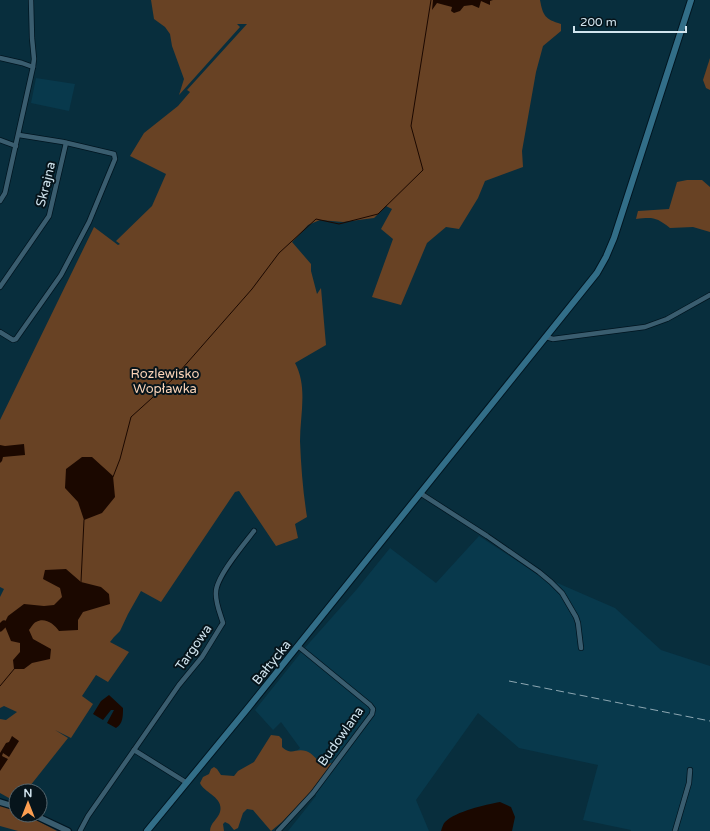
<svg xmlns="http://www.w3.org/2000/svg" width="710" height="831" font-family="'Varela Round',sans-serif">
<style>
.built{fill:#08394c}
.green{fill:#684224}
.water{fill:#1b0800}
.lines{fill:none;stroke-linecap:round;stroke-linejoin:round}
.stream{stroke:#1b0800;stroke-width:1}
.river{stroke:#1b0800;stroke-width:7}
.minor-casing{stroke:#001520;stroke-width:6}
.tertiary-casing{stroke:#001520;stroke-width:8}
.secondary-casing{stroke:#001520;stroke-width:8}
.minor{stroke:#3a5d6f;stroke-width:4.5}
.tertiary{stroke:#3a5d6f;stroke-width:5.5}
.secondary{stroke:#326e88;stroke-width:6}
.rail{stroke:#8ea8b3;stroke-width:1;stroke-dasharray:8 4;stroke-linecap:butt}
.labels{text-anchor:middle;stroke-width:4;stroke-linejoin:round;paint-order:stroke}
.street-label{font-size:13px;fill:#d1e4ee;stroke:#06141b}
.park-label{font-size:13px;fill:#fad3b7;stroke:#06141b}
</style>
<rect width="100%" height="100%" fill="#082e3d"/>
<g class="built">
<path d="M36,78L75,84L69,111L31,103Z"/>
<path d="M479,536L539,575L615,608L661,650L710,666V831H631V830L583,820L598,765L519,748L478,713L416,800L429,831H288L316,796L292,755L300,748L281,722L273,730L255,710L303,650L357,589L390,548L436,583Z"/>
</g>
<g class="green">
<path d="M151,0H540C543,16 545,19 561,24V31L543,46L536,72L522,151L523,167L485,181L478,198L459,229L446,227L427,243L401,305L372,297L393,239L381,229L392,209L386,206L374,218L343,222L320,220L308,225L292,242L311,264V271L317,294L321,288L326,345L295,363C308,387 300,415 300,441C301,467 303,492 307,517L295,524L298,538L276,546L239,491L235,492L161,602L141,591L128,614L120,631L114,637L110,642L129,652L108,682L96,675L82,696L93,704L71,738L55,730L68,738L26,791H16V802L0,793V719L6,720L17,712L4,706L0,708V597L4,589L0,587V420L94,227L118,245L120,244L116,241L152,206L166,174L130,156L144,133L178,106L190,92L187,90L247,24H237L240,27L179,95L184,79L172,46L170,34L165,27L154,19Z"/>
<path d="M710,58V90L706,88L703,80Z"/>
<path d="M687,180H702L710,187V232L693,227L670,228C656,217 653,217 636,219L638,211L669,209L677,182Z"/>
<path d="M271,735L279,736L282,739V747C292,756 295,748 306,751C313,753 318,763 327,765L331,763L333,764L314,789L282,822L271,831L253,810L247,809L243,813L238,828L234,830L229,824L225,822L223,824L224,831H210C210,823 218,819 220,812C224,797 204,793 200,783L203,777L209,774L211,769L214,767L217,769L221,775L234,776L238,771L254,762Z"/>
<path d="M0,803L16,810V815H27L57,831H18L0,826Z"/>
</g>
<g class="water">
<path d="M433,0H493L490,1V5L481,1L479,8L472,5L464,6L460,11L454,13L451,11L452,7L437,3L432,10Z"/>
<path d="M24,444L25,455L3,457L2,461L0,463V445L5,446Z"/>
<path d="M82,457H92L113,476L115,497L102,513L84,520L78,502L65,488L66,469Z"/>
<path d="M66,569L81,582L101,587L109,594L110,604L83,612L78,620V630L59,631C54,624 45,617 36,622C33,623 31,628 29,630L33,639L51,649L50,659L32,663L24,669H14L13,660L20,652V643L11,641L4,624L8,616L24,604L44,606L54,605L62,597L60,588L43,579L45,570Z"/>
<path d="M109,695L123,708C123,716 123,724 116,728L107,723L114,710H111L103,720L93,714L101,701Z"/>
<path d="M12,736L19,741L9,757L3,753L2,756L8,759L0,771V753L6,743L9,742Z"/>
<path d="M500,802L511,807L515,817L512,831H441C442,828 443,824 445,822C456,811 485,805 500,802Z"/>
</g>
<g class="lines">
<g class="stream">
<path d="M113,477L120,459L131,417L173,379L252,289L279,253L316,219L339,224L378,214L423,170L411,126L431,0"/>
<path d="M81,582L84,520"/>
<path d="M0,686L15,668"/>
</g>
<path class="river" d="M0,628L4,624"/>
<defs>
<g id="minor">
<path d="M0,58L22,63L33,67"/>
<path d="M0,140L16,146"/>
<path d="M0,201L5,193L33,67L34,59L32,38L31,0"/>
<path d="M0,287L49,216L66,143"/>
<path d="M0,332L13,340L16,339L61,275L89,222L115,159L114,154L63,142L19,135"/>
<path d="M546,337L553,339L645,327L667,319L710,295"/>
<path d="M420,493L487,536L539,572L551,582L562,593L576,617L578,623L581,648"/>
<path d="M134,750L179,685L202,657L221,626L223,623C220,613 215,602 216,592C216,577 244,544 254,531"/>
<path d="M80,831L88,816L134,750L187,783"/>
<path d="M278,831L313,793L372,714L373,709L370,705L298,646"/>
<path d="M675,831L689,783L690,770"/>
</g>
<g id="tertiary">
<path d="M0,802L16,807"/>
<path d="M34,815L68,831"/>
</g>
<path id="secondary" d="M147,831L248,708L597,273L606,257L614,238L691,0"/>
</defs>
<use href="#minor" class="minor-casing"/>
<use href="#tertiary" class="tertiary-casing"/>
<use href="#secondary" class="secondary-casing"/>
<use href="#minor" class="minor"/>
<use href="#tertiary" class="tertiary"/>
<use href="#secondary" class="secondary"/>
<path class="rail" d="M509,681L710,721"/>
</g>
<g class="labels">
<g class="street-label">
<text transform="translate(45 184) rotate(-76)" y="5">Skrajna</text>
<text transform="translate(193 647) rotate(-55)" y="5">Targowa</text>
<text transform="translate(271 662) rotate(-51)" y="5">Bałtycka</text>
<text transform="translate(340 736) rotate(-55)" y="5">Budowlana</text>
</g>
<g class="park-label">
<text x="165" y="378">Rozlewisko<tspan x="165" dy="15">Wopławka</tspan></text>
</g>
</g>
<g transform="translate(28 803)"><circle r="19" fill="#06141b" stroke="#57676f"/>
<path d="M0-3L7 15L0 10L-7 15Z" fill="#fb9e51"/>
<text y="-6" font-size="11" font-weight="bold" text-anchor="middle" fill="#d1e4ee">N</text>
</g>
<path d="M574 26v6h112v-6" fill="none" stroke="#d1e4ee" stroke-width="2"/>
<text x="580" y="26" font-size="12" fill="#d1e4ee" stroke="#06141b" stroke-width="3" paint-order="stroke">200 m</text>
</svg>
